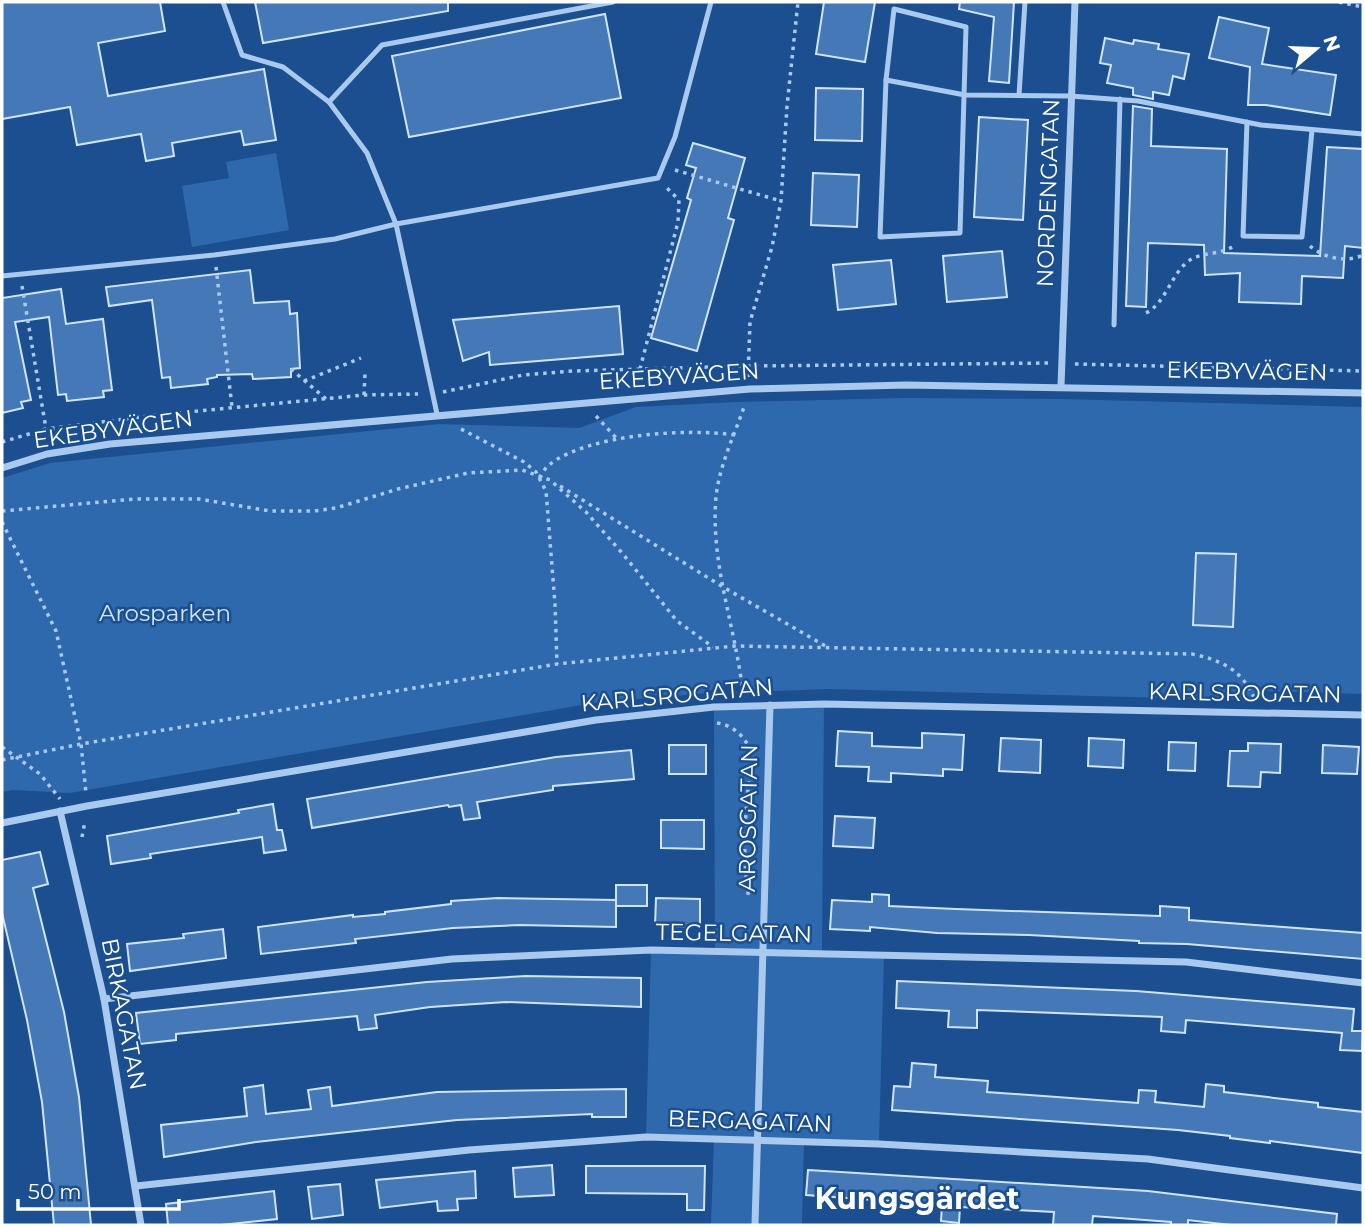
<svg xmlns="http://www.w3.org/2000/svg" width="1365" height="1227" font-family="Montserrat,sans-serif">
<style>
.green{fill:#2e69ad}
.building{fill:#4478b7;stroke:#cfe3fa;stroke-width:2}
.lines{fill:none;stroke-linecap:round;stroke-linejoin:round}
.path{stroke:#a9c9ee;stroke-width:3.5;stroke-dasharray:3.5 5;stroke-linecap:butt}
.service{stroke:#a9c9ee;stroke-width:5}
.minor{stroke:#a9c9ee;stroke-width:7}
.labels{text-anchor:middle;stroke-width:5;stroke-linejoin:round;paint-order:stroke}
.street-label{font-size:23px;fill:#fff;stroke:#1b4f8f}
.park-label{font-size:23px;fill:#cfe3fa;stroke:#1b4f8f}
.district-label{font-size:30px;font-weight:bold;fill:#fff;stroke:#1b4f8f}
</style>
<rect width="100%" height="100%" fill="#1b4f8f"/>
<g class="green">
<path d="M276,153L289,230L192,247L182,186L229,178L226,162Z"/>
<path d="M905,398L1060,399L1363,407V694L1263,691L1247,700L827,689L750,692L746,685L715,687L708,693L593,703L70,793L13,790L2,792V478L50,463L439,424L579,428L636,407L736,402Z"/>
<path d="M824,704L822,953L884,955L879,1144L804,1140L802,1225H711L714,1139L646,1137L651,950L715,951L714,707Z"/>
</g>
<g class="building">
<path d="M2,2H160L165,31L98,43L108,96L264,69L276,140L244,145L241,131L172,143L174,156L146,161L141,134L77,145L70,107L2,119Z"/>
<path d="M255,2H448V11L263,43Z"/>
<path d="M824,2H875L865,62L816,54Z"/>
<path d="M960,2H1014L1009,83L989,81L994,17L959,9Z"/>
<path d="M605,14L621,98L409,137L392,56Z"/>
<path d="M1219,17L1269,28L1262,64L1336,75L1330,115L1266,105H1248L1250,67L1209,58Z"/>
<path d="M1105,38L1133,44L1134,40L1159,44L1158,49L1189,54L1184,79L1173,76L1169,95L1153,92V99L1133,95V88L1107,83L1111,65L1100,63Z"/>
<path d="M816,88L863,89L862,141L815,140Z"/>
<path d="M1133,106L1152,109L1151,146L1227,149L1224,253L1320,256L1327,147L1363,149V248L1345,246L1343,278L1302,276L1301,304L1239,302L1240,273L1205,275L1204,245L1148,243L1146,307L1126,306Z"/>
<path d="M979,117L1028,120L1023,220L974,217Z"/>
<path d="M693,143L745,158L728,218L734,220L697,351L651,338L691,200L687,198L696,168L686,165Z"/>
<path d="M813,173L859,175L857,227L811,225Z"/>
<path d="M1002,251L1007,297L947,302L943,256Z"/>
<path d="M891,260L896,304L838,310L833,265Z"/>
<path d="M250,270L254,303L289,301L290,314L297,313L300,368L291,369V377L253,379L252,374L217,375V377L207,379L208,384L171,388L170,377L162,378L152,300L109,306L106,287Z"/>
<path d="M61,289L66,324L103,319L112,390L103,391L104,397L67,401L66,394L58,395L49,317L15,322L31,400L21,402L23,408L2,413V298Z"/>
<path d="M619,306L623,354L490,365L489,352L463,361L453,320Z"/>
<path d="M1196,553L1236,554L1233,627L1193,625Z"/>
<path d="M838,731L872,733V746L922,748V733L964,735L962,770L943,769V776L891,773V782L868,781L869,767L836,766Z"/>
<path d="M1001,738L1041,740L1040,773L999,771Z"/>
<path d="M1089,738L1124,740L1123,768L1088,766Z"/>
<path d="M1169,742L1196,743L1195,771L1168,770Z"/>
<path d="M1248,743L1281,744L1280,773L1261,772L1260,787L1228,786L1230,751H1248Z"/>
<rect x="669" y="745" width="37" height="29"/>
<path d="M1323,745L1359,747L1357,774L1322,773Z"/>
<path d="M631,750L634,779L553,786V790L477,802L480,818L464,820L461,805L449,807L448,805L312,828L307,799L556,757Z"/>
<path d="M273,804L277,830H282L286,850L264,853L262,837L150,854L151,858L111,864L107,836L239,813L238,810Z"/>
<path d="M835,816L875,818L873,848L833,846Z"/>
<path d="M661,820H704V849L661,848Z"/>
<path d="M40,852L48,884L33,888L64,1012L79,1097L91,1225H54L42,1102L27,1020L2,913V860Z"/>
<rect x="616" y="885" width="31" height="21"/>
<path d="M872,894L889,895V906L956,909L1160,916V906L1189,908V920L1363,933V959L1187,944L1139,943V941L1029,935L937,933L870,927V931L830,929L832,900L872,902Z"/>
<path d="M498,898L616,900V927L519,925L453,928L355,939L356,943L261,954L258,927L353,915V917L385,914V912L451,904V901Z"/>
<path d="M656,898L700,899V927L655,926Z"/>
<path d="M223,929L226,958L130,971L127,944L184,938L183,934Z"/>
<path d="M526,976L641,978V1007L506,1002L430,1007L375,1015L377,1028L359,1030L357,1016L176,1034V1040L140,1044L136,1013L427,982Z"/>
<path d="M897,981L1136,991L1354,1009L1352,1031H1363L1362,1051L1340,1050L1342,1033L1186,1020L1185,1033L1161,1031L1162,1017L977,1010V1028L948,1027L949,1011L896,1008Z"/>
<path d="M912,1063L936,1065L935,1077L988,1081L987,1092L1138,1103L1139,1090L1156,1091L1155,1102L1204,1107L1206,1084L1224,1086V1092L1318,1103V1107L1363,1112V1153L1270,1141V1143L1230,1138V1136L1178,1130L892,1110L894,1086L910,1087Z"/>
<path d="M263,1085L266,1114L311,1109L308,1090L330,1087L332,1106L437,1092L626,1089V1117H592V1114L457,1120L256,1142L164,1157L161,1125L247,1116L244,1088Z"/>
<path d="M552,1165L554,1195L515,1197L513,1168Z"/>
<path d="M586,1166H705L704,1210H687V1194L586,1193Z"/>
<path d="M808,1170L1148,1191L1337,1214L1336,1225H1231L1188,1220V1225H1171V1222L1093,1216L1092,1225H1053L1054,1212L960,1207L959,1223L941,1221L942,1205L806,1195Z"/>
<path d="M475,1171L476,1198L457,1199L458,1210L438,1211L437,1201L380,1208L376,1180Z"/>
<path d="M340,1184L343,1215L312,1219L308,1187Z"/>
<path d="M274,1191L277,1219L221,1225H168L166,1204Z"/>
</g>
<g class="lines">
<g class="path">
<path d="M1339,2L1363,7"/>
<path d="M675,170L781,201"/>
<path d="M1310,246C1324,258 1346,263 1363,255"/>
<path d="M216,267L232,407"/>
<path d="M22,286L46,429"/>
<path d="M1146,313C1164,304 1170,279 1184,265C1198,250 1219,257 1235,245"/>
<path d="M1075,364L1363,371"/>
<path d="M291,369L326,399"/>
<path d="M640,369L678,222L679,200L667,188"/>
<path d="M748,377L750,322L772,247L781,201L787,106L798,2"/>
<path d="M304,381L361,358"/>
<path d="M443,392L523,375L573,371L747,366L1050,363"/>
<path d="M364,395L365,374"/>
<path d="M596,416L618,440"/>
<path d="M461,429L524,462L536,472L546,491L555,604L557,664"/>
<path d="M2,442L46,429L157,415L364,395L418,394"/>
<path d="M540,478C542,474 545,468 549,465C588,434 687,428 735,435"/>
<path d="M560,486L723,587L827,647"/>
<path d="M2,511L135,499H199L270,511H314L336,508L398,489L468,473L522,470L550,480L586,512L623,554L677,621L713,647"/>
<path d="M2,522L56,631L81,744L86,793"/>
<path d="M743,694C736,628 710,564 716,497C719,466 735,434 745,404"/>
<path d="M717,723C734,725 750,740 752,759C754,768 749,781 748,791C744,826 743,863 749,899"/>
<path d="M2,747L40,774L60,799"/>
<path d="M2,760L81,744L557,664L735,646L1192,654C1221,660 1243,670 1255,700"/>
<path d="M82,837L85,821"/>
</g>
<g class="service">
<path d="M223,2L242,55L283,67L329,102L367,153L396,224L437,414"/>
<path d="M894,9L966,27L960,233L880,237L886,80Z"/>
<path d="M886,80L965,95L1070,96L1138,101L1261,125L1363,134"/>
<path d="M1019,95L1025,2"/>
<path d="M329,102L382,45L613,2"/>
<path d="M1247,122L1243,236L1302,237L1312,130"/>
<path d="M2,276L214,255L335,239L396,224L658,178L675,137L711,2"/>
<path d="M1114,325L1120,99"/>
</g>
<g class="minor">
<path d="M1061,386L1075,2"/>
<path d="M2,468L47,454L110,444L750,389L906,385L1363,393"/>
<path d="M60,811L104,999L141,1225"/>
<path d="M2,823L87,806L596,720L714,707L824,704L1363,715"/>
<path d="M104,999L452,959L651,950L1186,962L1363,983"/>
<path d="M136,1186L469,1150L646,1137L879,1144L1148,1159L1363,1188"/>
<path d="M755,1225L770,705"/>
</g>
</g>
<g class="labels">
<g class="street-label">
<text transform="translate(1048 193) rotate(-88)" y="8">NORDENGATAN</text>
<text transform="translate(1247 371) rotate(1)" y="8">EKEBYVÄGEN</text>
<text transform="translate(679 376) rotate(-4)" y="8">EKEBYVÄGEN</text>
<text transform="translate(113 429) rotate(-8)" y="8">EKEBYVÄGEN</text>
<text transform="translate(1245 693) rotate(1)" y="8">KARLSROGATAN</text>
<text transform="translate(677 695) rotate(-5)" y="8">KARLSROGATAN</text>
<text transform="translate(748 818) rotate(-89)" y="8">AROSGATAN</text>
<text transform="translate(734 933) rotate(1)" y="8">TEGELGATAN</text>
<text transform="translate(124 1014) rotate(79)" y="8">BIRKAGATAN</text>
<text transform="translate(750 1121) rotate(2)" y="8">BERGAGATAN</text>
</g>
<g class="park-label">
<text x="165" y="621">Arosparken</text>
</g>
<g class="district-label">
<text x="917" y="1209">Kungsgärdet</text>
</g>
</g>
<rect width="1365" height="1227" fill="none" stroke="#ffffff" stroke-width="7"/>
<g transform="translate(1316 49) rotate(71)" stroke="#1b4f8f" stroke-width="5" paint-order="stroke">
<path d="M0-5L12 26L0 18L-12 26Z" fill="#ffffff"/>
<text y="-10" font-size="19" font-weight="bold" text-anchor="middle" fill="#ffffff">N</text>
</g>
<path d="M18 1199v10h161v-10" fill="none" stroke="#ffffff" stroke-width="3.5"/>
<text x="28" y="1199" font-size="21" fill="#ffffff" stroke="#1b4f8f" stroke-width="5" paint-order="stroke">50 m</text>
</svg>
